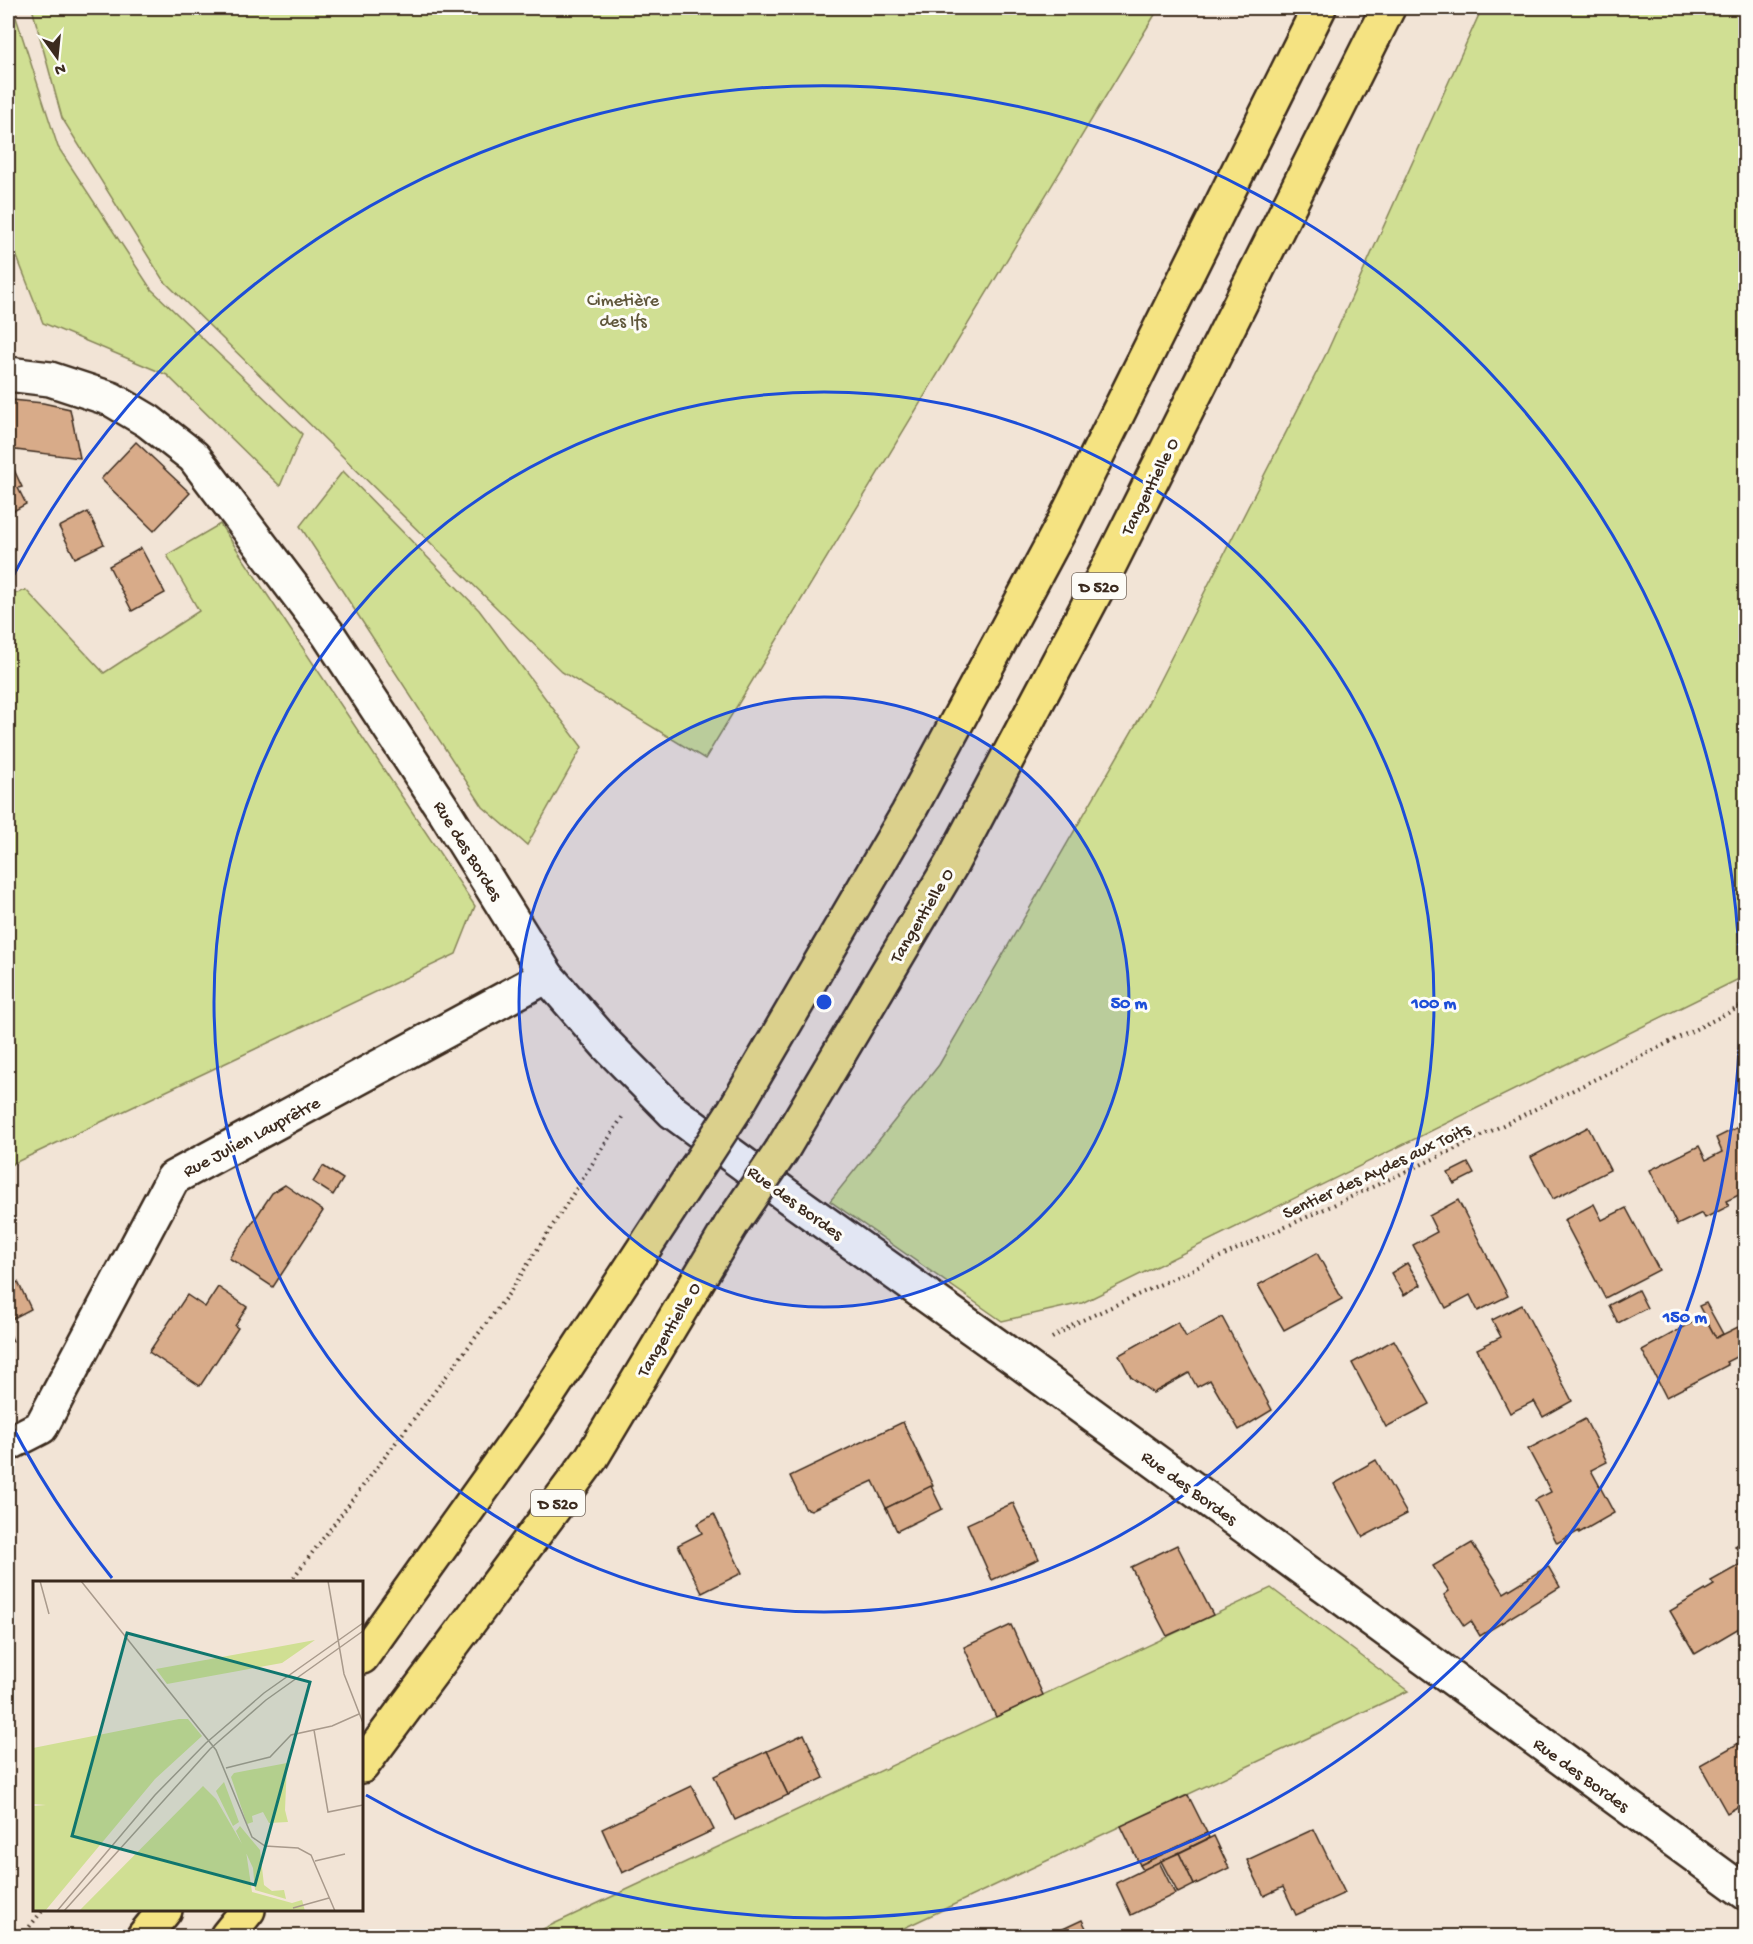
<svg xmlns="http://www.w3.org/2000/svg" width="1753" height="1944" font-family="'Gochi Hand',sans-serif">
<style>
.green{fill:#d0df93;stroke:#868458;stroke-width:1.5}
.building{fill:#d8ab89;stroke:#3b2a1e;stroke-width:1.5}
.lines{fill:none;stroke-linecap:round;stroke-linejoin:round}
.minor-casing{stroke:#3b2a1e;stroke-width:38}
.primary-casing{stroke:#3b2a1e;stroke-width:38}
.path{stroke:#3b2a1e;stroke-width:4;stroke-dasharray:1.5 4.5;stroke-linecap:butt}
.minor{stroke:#fdfcf7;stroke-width:33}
.primary{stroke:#f5e382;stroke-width:33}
.primary-bridge-casing{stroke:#3b2a1e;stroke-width:38;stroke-linecap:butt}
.primary-bridge{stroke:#f5e382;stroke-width:33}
.ring{fill:none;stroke:#1d4ed8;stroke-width:3}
.labels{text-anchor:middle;stroke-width:6;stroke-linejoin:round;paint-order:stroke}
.shield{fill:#fdfcf7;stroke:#75695f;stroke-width:1.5}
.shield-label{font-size:16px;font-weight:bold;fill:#3b2a1e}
.park-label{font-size:18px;fill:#60573b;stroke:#fdfcf7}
.street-label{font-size:18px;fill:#3b2a1e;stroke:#fdfcf7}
.inset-road{fill:none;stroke:#a99a8c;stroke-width:1.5}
.view{fill:#0f766e;fill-opacity:0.15;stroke:#0f766e;stroke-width:3}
.inset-edge{fill:none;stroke:#3b2a1e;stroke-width:3}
.centre{fill:#1d4ed8;stroke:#fdfcf7;stroke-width:3}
.ring-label{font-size:18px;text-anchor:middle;font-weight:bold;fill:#1d4ed8;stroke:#fdfcf7;stroke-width:6;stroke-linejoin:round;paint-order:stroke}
</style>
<rect width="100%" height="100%" fill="#f2e4d6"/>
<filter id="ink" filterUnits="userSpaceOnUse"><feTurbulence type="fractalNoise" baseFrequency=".0167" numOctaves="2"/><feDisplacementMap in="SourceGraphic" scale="12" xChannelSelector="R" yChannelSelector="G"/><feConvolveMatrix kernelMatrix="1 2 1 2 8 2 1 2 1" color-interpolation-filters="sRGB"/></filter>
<g filter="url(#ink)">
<g class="green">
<path d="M8,8H13L58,147L151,289L302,434L280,486L167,375L43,323L8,234Z"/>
<path d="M32,8H1159L705,759L562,672L163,280L62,118Z"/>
<path d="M1482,8H1745V976L1082,1303L1002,1321L830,1201L939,1065L1146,707L1327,352Z"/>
<path d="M343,471L479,610L582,747L527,845L483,807L300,526Z"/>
<path d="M220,524L475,906L456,954L8,1166V596L26,590L104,673L199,611L167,555Z"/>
<path d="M1271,1588L1408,1691L887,1936H528Z"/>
</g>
<g class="building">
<path d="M12,400L43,403L70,409L80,458L8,449V401Z"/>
<path d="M136,442L190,493L154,531L101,479Z"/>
<path d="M8,457L22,487L18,488L26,504L8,514Z"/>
<path d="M88,512L104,544L75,558L59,527Z"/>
<path d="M141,548L165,593L132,611L109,566Z"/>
<path d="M1740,1126L1746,1138V1198L1743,1193L1726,1201L1729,1206L1705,1218L1702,1213L1677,1225L1650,1170L1699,1146L1706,1160L1722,1152L1716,1138Z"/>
<path d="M1588,1127L1610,1170L1553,1199L1531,1157Z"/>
<path d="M1468,1163L1474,1174L1454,1184L1448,1173Z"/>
<path d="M323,1166L343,1179L333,1195L313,1182Z"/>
<path d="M285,1185L323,1211L273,1287L229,1258L272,1193Z"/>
<path d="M1458,1200L1508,1296L1478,1311L1470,1295L1446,1308L1413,1245L1437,1232L1429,1216Z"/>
<path d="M1594,1204L1602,1220L1626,1208L1659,1270L1605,1298L1564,1220Z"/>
<path d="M1317,1253L1342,1299L1284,1330L1258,1285Z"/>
<path d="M1407,1263L1421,1285L1404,1295L1391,1273Z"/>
<path d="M18,1282L31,1309L8,1321V1287Z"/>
<path d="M218,1287L247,1307L235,1326L238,1328L200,1386L149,1352L187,1295L205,1307Z"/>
<path d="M1638,1290L1647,1308L1618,1323L1609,1305Z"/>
<path d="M1706,1303L1723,1334L1716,1338L1699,1306Z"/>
<path d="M1522,1305L1572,1401L1543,1417L1534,1401L1510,1413L1477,1349L1501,1337L1492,1320Z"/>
<path d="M1704,1316L1716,1338L1738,1327L1746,1340V1352L1726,1362L1728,1365L1666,1397L1642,1350Z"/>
<path d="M1222,1317L1272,1410L1239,1430L1210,1380L1197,1387L1189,1373L1153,1393L1131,1377L1119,1355L1178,1322L1186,1337Z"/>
<path d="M1746,1327V1340L1740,1330Z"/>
<path d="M8,1330L13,1341L8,1343Z"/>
<path d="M1394,1340L1430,1404L1386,1427L1352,1363Z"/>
<path d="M1585,1419L1607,1462L1591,1470L1614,1513L1579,1533V1531L1557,1543L1535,1500L1551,1492L1528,1449Z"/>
<path d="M903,1422L933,1486L886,1508L873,1481L811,1510L805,1508L790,1476Z"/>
<path d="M1376,1460L1407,1514L1363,1537L1334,1484Z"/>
<path d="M931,1486L942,1509L897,1531L886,1508Z"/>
<path d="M1013,1503L1039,1559L992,1580L967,1524Z"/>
<path d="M714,1514L742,1573L702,1593L678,1545L702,1533L697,1524Z"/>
<path d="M1746,1539V1624L1695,1654L1670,1611L1714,1585L1711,1581L1745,1562L1735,1546Z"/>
<path d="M1472,1543L1504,1593L1548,1566L1560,1587L1480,1636L1471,1621L1464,1626L1444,1595L1449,1591L1433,1566Z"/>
<path d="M1177,1545L1213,1615L1167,1636L1131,1567Z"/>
<path d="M1011,1625L1043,1695L996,1717L964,1647Z"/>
<path d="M1746,1722V1737L1739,1726Z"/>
<path d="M804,1734L824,1778L788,1795L767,1751Z"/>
<path d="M1746,1739V1802L1727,1813L1700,1765Z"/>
<path d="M767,1751L788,1795L735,1820L714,1776Z"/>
<path d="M692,1786L714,1830L622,1873L602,1829Z"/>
<path d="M1188,1795L1207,1833L1140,1865L1121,1826Z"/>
<path d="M1314,1829L1345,1893L1296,1915L1283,1887L1264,1896L1247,1860Z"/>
<path d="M1207,1833L1209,1838L1143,1870L1140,1865Z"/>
<path d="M1214,1836L1229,1868L1194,1885L1179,1853Z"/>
<path d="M1179,1853L1194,1885L1178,1893L1161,1861Z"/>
<path d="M1159,1862L1175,1894L1131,1915L1116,1883Z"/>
<path d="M1082,1920L1090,1936H1048Z"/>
</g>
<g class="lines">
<defs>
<g id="minor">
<path d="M8,374L50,379L111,399L148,421L194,457L328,634L445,812L547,976L607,1045L673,1112L797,1203L1017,1360L1746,1893"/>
<path d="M8,1444L41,1427L173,1178L547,976"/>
</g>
<g id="primary">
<path d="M735,1109L908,813L1064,522L1319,8"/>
<path d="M782,1150L951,865L1109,566L1388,8"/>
<path d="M362,1657L530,1422L696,1169"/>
<path d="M362,1766L592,1457L731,1225"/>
<path d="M144,1936L165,1910"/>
<path d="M227,1936L248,1910"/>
</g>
</defs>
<use href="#minor" class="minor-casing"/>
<use href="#primary" class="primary-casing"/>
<g class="path">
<path d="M1052,1338L1074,1324L1453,1150L1746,1004"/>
<path d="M290,1582L510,1292L623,1116"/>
<path d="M22,1936L43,1910"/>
</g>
<use href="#minor" class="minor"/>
<use href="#primary" class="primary"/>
<defs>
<g id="primary-bridge">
<path d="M696,1169L735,1109"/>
<path d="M731,1225L782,1150"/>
</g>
</defs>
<use href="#primary-bridge" class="primary-bridge-casing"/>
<use href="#primary-bridge" class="primary-bridge"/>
</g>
</g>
<circle cx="824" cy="1002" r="305" fill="#1d4ed8" fill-opacity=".12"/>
<g class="ring">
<circle cx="824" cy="1002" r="305"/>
<circle cx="824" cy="1002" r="610"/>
<path d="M112 1578A916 916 0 0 1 8 1418M8 586A916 916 0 1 1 366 1795"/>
</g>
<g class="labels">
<g class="shield">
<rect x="1072" y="573" width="54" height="26" rx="4.5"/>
<rect x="531" y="1490" width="54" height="26" rx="4.5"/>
</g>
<g class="shield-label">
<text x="1099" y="592">D 520</text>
<text x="558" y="1509">D 520</text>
</g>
<g class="park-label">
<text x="623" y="305">Cimetière<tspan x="623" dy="21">des Ifs</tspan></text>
</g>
<g class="street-label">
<text transform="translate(1149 486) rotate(-63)" y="6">Tangentielle O</text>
<text transform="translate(469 850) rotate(58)" y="6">Rue des Bordes</text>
<text transform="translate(921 915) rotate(-59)" y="6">Tangentielle O</text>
<text transform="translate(251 1136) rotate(-28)" y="6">Rue Julien Lauprêtre</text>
<text transform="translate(1376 1170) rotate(-25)" y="6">Sentier des Aydes aux Toits</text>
<text transform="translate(796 1202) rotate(36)" y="6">Rue des Bordes</text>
<text transform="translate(668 1329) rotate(-59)" y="6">Tangentielle O</text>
<text transform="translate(1190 1487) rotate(36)" y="6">Rue des Bordes</text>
<text transform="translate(1582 1774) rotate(36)" y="6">Rue des Bordes</text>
</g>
</g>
<g transform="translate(33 1581)">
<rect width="330" height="330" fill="#f2e4d6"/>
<path d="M282,59L249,82L134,103L123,88ZM146,138H155L169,155L122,198L12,330H0V225L13,224L0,223V167ZM254,182L252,229L255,241L236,242L230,231L219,235L220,241L214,243L198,196L201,192ZM191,201L206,241L200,245L183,210ZM170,205L183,218L213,270L219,311L259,322L269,319L272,330H46ZM207,245L227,269L231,304L239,310L251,309L253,318L222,309L220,287L203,250Z" fill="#d0df93"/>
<path class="inset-road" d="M7,0L16,33M48,0L183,169L219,256L232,265L265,267L278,274L302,330M295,0L311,93L330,142M281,149L295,231L330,224M193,187L237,176L258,154L299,145L326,133M282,280L312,273M260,327L296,317M24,330L122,214L173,162L231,112L330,42M31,330L177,168L233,119L330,50"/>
<path class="view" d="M94,52L277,101L222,304L39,255Z"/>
<rect width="330" height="330" class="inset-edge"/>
</g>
<circle cx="824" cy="1002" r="9" class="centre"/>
<g class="ring-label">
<text x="1129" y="1008">50 m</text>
<text x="1434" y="1008">100 m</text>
<text x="1685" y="1322">150 m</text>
</g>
<rect width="1753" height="1944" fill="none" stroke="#fdfcf7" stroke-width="30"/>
<rect x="15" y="15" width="1723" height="1914" fill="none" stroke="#3b2a1e" stroke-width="2" filter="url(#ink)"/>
<g transform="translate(57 57) rotate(165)" stroke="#fdfcf7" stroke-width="4.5" paint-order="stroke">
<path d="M0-4.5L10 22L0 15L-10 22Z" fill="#3b2a1e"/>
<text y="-9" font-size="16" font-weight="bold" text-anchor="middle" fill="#3b2a1e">N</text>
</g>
</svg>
